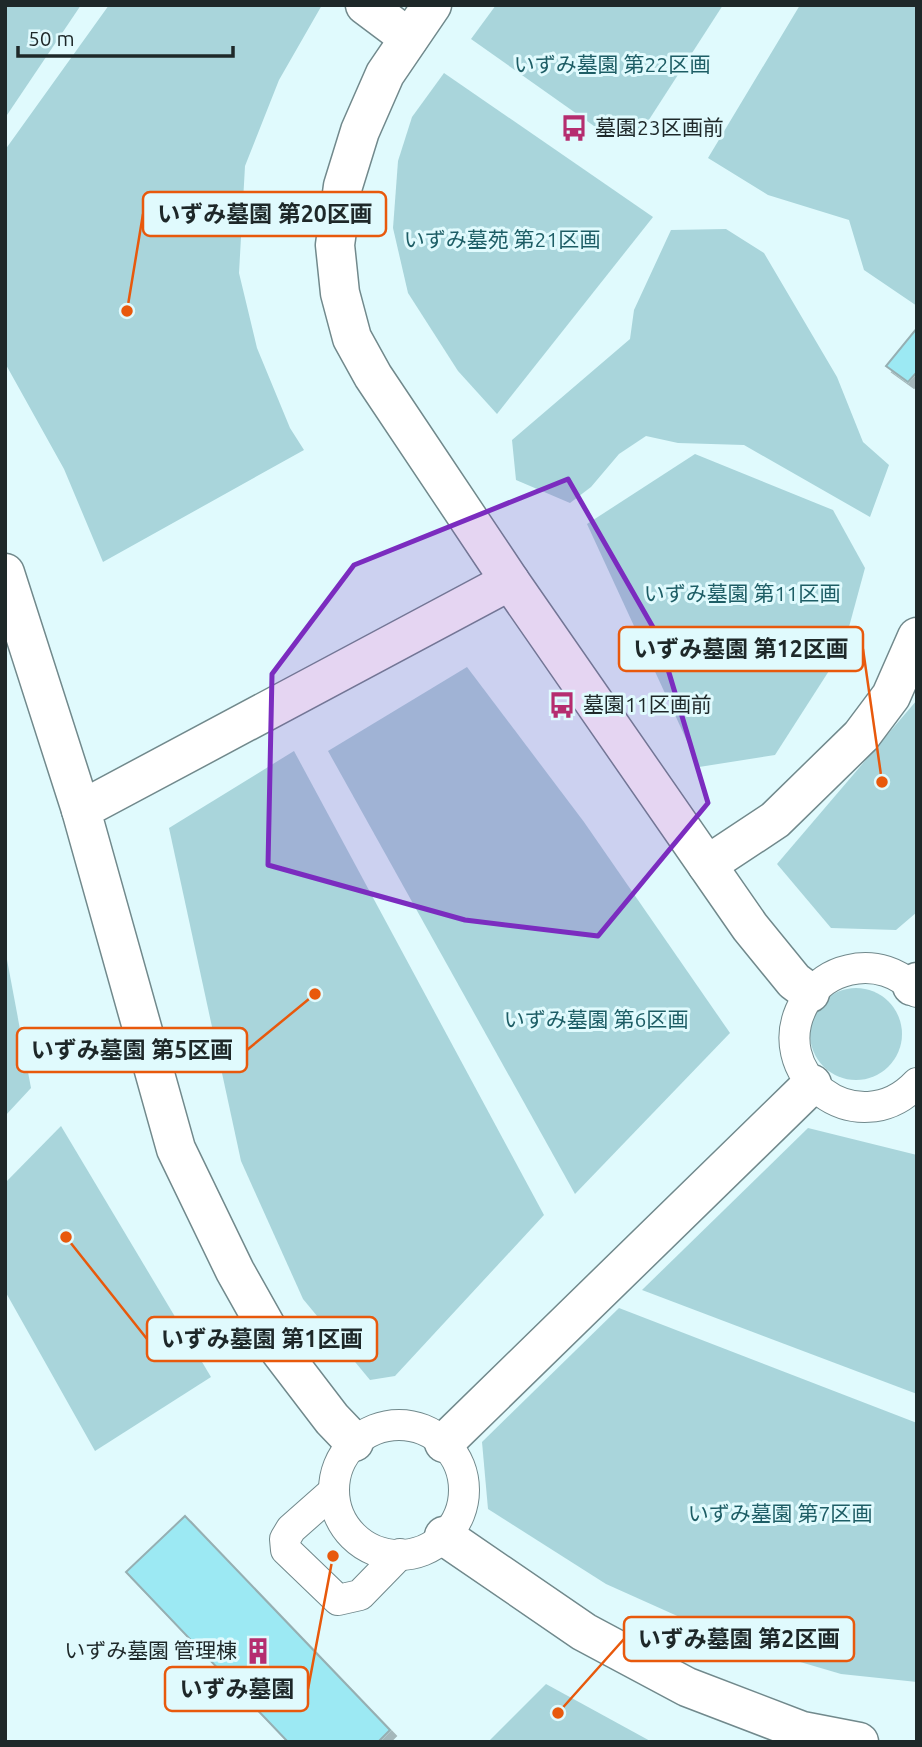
<svg xmlns="http://www.w3.org/2000/svg" width="922" height="1747" font-family="Ubuntu,'Noto Sans JP',sans-serif">
<style>
.green{fill:#a9d5db}
.building{fill:#9ce9f3;stroke:#96afb2;stroke-width:2;filter:url(#shadow)}
.lines{fill:none;stroke-linecap:round;stroke-linejoin:round}
.street-casing{stroke:#71898c;stroke-width:32}
.secondary-casing{stroke:#71898c;stroke-width:41}
.street{stroke:#fff;stroke-width:30}
.secondary{stroke:#fff;stroke-width:38}
.marked{fill:#7b2cbf;fill-opacity:0.2;stroke:#7b2cbf;stroke-width:5;stroke-linejoin:round}
.labels{text-anchor:middle;stroke-width:6;stroke-linejoin:round;paint-order:stroke}
.park-label{font-size:21px;fill:#1d5d65;stroke:#e0fafd}
.poi-label{font-size:21px;fill:#1e2829;stroke:#e0fafd;text-anchor:start}
.leader{fill:none;stroke:#e8590c;stroke-width:2.5}
.callout-dot{fill:#e8590c;stroke:#e0fafd;stroke-width:2.5}
.callout{fill:#e0fafd;stroke:#e8590c;stroke-width:2.5}
.callout-label{font-size:23px;text-anchor:middle;font-weight:bold;fill:#1e2829}
</style>
<defs>
<filter id="shadow"><feDropShadow dx="6" dy="6" stdDeviation="0" flood-color="#0004"/></filter>
</defs>
<rect width="100%" height="100%" fill="#e0fafd"/>
<g class="green">
<path d="M5,5H81L5,118Z"/>
<path d="M109,5H322L279,80L245,166L239,273L257,348L290,428L304,450L103,562L64,469L5,363V150Z"/>
<path d="M496,5H723L643,129L611,138L471,39Z"/>
<path d="M800,5H917V306L864,270L849,220L768,195L708,158Z"/>
<path d="M444,73L653,217L497,414L458,371L408,293L393,228L398,161L412,117Z"/>
<path d="M726,229L764,253L837,377L863,442L889,465L870,517L744,445L678,443L646,436L619,454L591,487L570,503L516,480L512,440L630,339L634,310L671,230Z"/>
<path d="M695,454L833,510L865,568L843,649L775,755L699,767L587,524Z"/>
<path d="M467,667L584,822L730,1033L575,1194L328,751Z"/>
<path d="M917,700V912L896,930L831,928L777,864Z"/>
<path d="M294,751L544,1215L395,1376L370,1380L303,1299L241,1161L169,828Z"/>
<path d="M5,949L31,1088L5,1116Z"/>
<circle cx="856" cy="1034" r="46"/>
<path d="M61,1126L211,1377L95,1451L5,1291V1183Z"/>
<path d="M808,1128L917,1155V1394L642,1290Z"/>
<path d="M619,1308L917,1423V1682L841,1674L742,1645L606,1584L488,1509L482,1442Z"/>
<path d="M546,1684L652,1742H488Z"/>
</g>
<g class="building">
<path d="M917,328V372L908,382L886,366Z"/>
<path d="M185,1516L390,1730L378,1742H288L126,1572Z"/>
</g>
<g class="lines">
<defs>
<g id="street">
<path d="M917,992C900,972 874,964 849,970C831,974 816,985 806,1000C761,1073 858,1146 917,1083"/>
<circle cx="399" cy="1490" r="65"/>
<path d="M334,1491L291,1529L285,1539L286,1550L338,1600L360,1595L400,1554"/>
</g>
<g id="secondary">
<path d="M365,5L409,38"/>
<path d="M432,5L385,74L360,131L343,186L335,245L340,293L352,338L373,376L510,581"/>
<path d="M5,573L81,810"/>
<path d="M707,865L775,820L861,736L891,696L917,637"/>
<path d="M912,986L917,982"/>
<path d="M354,1442L332,1419L280,1351L235,1271L176,1149L81,810L510,581L750,927L794,981L810,993"/>
<path d="M444,1443L812,1084"/>
<path d="M444,1536L584,1632L687,1687L802,1731L859,1742"/>
</g>
</defs>
<use href="#street" class="street-casing"/>
<use href="#secondary" class="secondary-casing"/>
<use href="#street" class="street"/>
<use href="#secondary" class="secondary"/>
</g>
<path class="marked" d="M568,479L658,636L708,803L598,936L465,920L268,865L272,674L354,565Z"/>
<defs>
<symbol id="bus-bare" viewBox="-9 -9 18 18"><path d="M-5-6H5V4H4V6H2V4H-2V6H-4V4H-5ZM-3.5-4V0h7V-4ZM-3.5 1.2v1.5H-2V1.2ZM2 1.2v1.5H3.5V1.2Z" fill="#b52d6f" stroke="#e0fafd" stroke-width="2.5" paint-order="stroke"/></symbol>
<symbol id="building-bare" viewBox="-9 -9 18 18"><path d="M-4-6H4V6H1V3H-1V6H-4ZM-2.5-4.3h1.7v1.8h-1.7ZM.8-4.3h1.7v1.8H.8ZM-2.5-1h1.7V.8h-1.7ZM.8-1h1.7V.8H.8Z" fill="#b52d6f" stroke="#e0fafd" stroke-width="2.5" paint-order="stroke"/></symbol>
</defs>
<g fill-rule="evenodd">
<use href="#bus-bare" x="555" y="109" width="38" height="38"/>
<use href="#bus-bare" x="543" y="686" width="38" height="38"/>
<use href="#building-bare" x="239" y="1632" width="38" height="38"/>
</g>
<g class="labels">
<g class="park-label">
<text x="612" y="72">いずみ墓園 第22区画</text>
<text x="502" y="247">いずみ墓苑 第21区画</text>
<text x="742" y="601">いずみ墓園 第11区画</text>
<text x="596" y="1027">いずみ墓園 第6区画</text>
<text x="780" y="1521">いずみ墓園 第7区画</text>
</g>
<g class="poi-label">
<text x="595" y="135">墓園23区画前</text>
<text x="583" y="712">墓園11区画前</text>
<text x="237" y="1658" text-anchor="end">いずみ墓園 管理棟</text>
</g>
</g>
<path class="leader" d="M127 311L143 214M882 782L863 649M315 994L247 1050M66 1237L147 1339M558 1713L624 1639M333 1556L308 1689"/>
<g class="callout-dot">
<circle cx="127" cy="311" r="7"/>
<circle cx="882" cy="782" r="7"/>
<circle cx="315" cy="994" r="7"/>
<circle cx="66" cy="1237" r="7"/>
<circle cx="558" cy="1713" r="7"/>
<circle cx="333" cy="1556" r="7"/>
</g>
<g class="callout">
<rect x="143" y="192" width="243" height="44" rx="7"/>
<rect x="619" y="627" width="244" height="44" rx="7"/>
<rect x="17" y="1028" width="230" height="44" rx="7"/>
<rect x="147" y="1317" width="230" height="44" rx="7"/>
<rect x="624" y="1617" width="230" height="44" rx="7"/>
<rect x="165" y="1667" width="143" height="44" rx="7"/>
</g>
<g class="callout-label">
<text x="265" y="222">いずみ墓園 第20区画</text>
<text x="741" y="657">いずみ墓園 第12区画</text>
<text x="132" y="1058">いずみ墓園 第5区画</text>
<text x="262" y="1347">いずみ墓園 第1区画</text>
<text x="739" y="1647">いずみ墓園 第2区画</text>
<text x="237" y="1697">いずみ墓園</text>
</g>
<rect width="922" height="1747" fill="none" stroke="#1e2829" stroke-width="14"/>
<path d="M18 46v10h215v-10" fill="none" stroke="#1e2829" stroke-width="3.5"/>
<text x="28" y="46" font-size="21" fill="#1e2829" stroke="#e0fafd" stroke-width="5" paint-order="stroke">50 m</text>
</svg>
